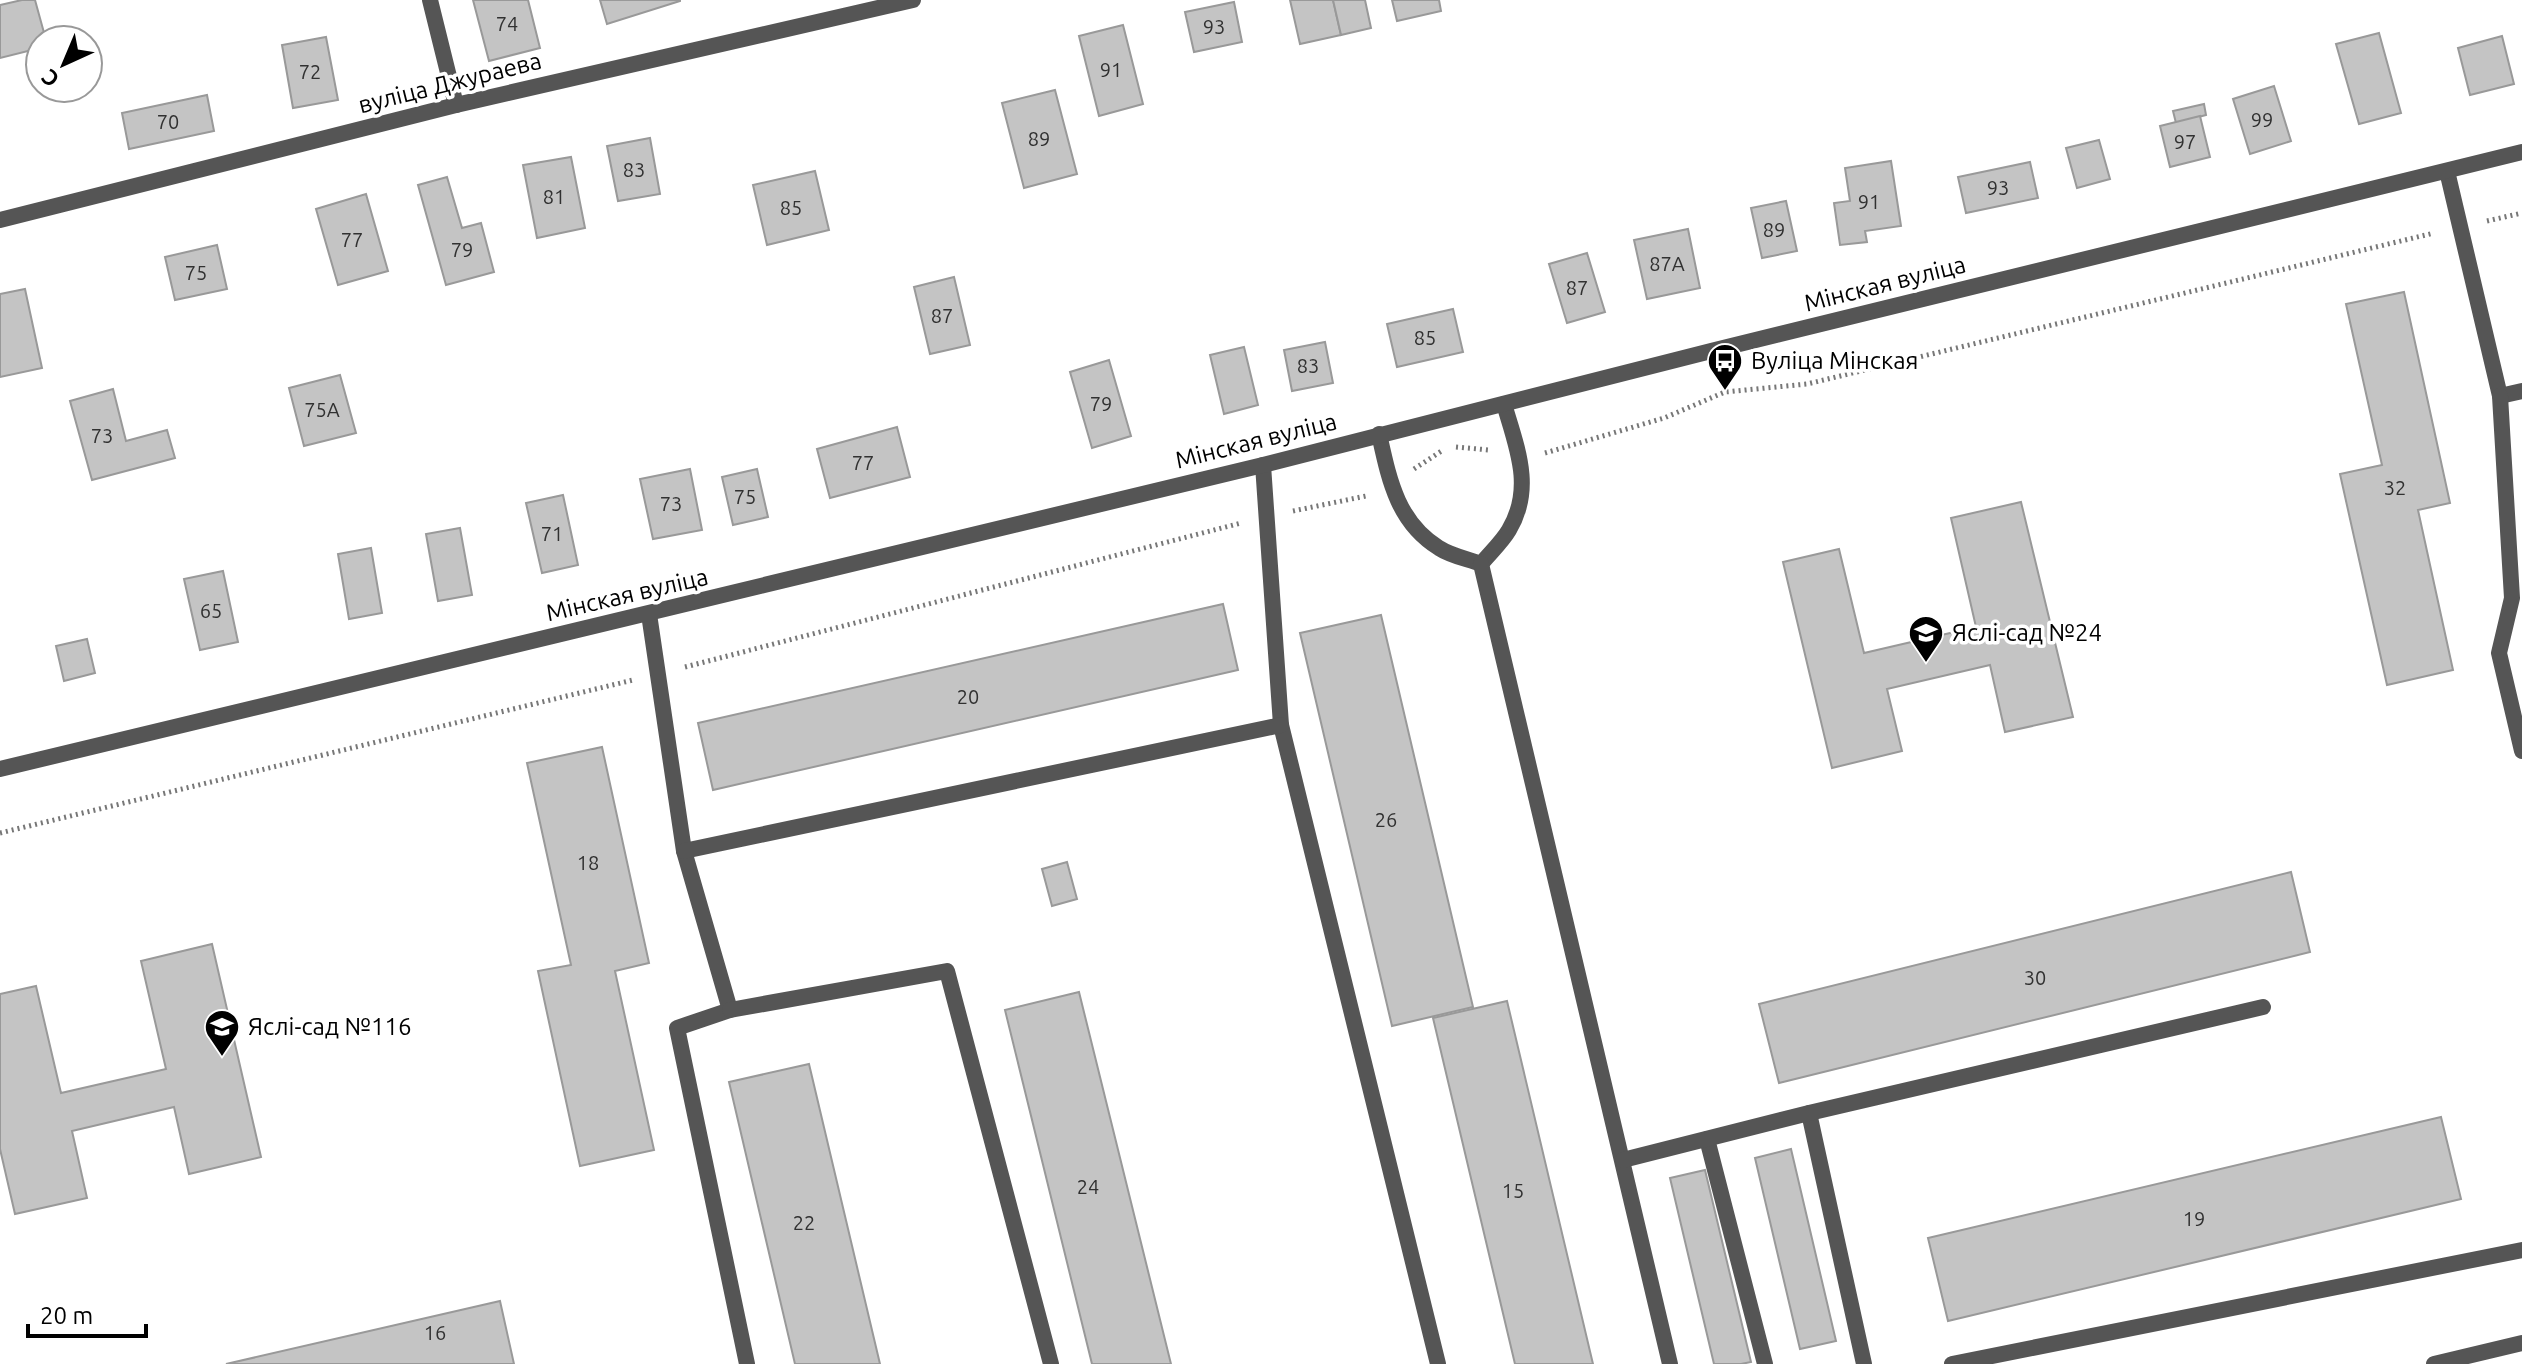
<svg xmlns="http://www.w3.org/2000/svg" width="2522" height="1364" font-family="Ubuntu,sans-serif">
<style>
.building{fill:#c4c4c4;stroke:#999;stroke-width:2}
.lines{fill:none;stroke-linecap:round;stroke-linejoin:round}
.path{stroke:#777;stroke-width:5;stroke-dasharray:2 4;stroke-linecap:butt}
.lane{stroke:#555;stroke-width:16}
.street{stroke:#555;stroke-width:16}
.labels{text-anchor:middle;stroke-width:7;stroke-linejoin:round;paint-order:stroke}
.number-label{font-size:20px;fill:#313131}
.street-label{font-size:24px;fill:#000;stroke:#fff}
.poi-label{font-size:24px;fill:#000;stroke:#fff;text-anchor:start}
</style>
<rect width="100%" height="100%" fill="#fff"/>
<g class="building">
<path d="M22,0H35L46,40H40V48L0,58V5Z"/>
<path d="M473,0H528L540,48L489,61Z"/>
<path d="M600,0H680V1L607,24Z"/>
<path d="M1290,0H1333L1341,35L1300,44Z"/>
<path d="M1333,0H1365L1371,28L1341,35Z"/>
<path d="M1392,0H1439L1441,11L1397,21Z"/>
<path d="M1234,2L1242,42L1194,52L1185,12Z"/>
<path d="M1123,25L1143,104L1099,116L1079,36Z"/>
<path d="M2379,33L2401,113L2359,124L2336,44Z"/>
<path d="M2502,36L2514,84L2470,95L2458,48Z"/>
<path d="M326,37L338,100L293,108L282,45Z"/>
<path d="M2274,86L2291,141L2250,154L2233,99Z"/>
<path d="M1055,90L1077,174L1024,188L1002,103Z"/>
<path d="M207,95L214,131L129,149L122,113Z"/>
<path d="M2204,104L2206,115L2176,123L2173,111Z"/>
<path d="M2200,116L2210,157L2170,167L2160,126Z"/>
<path d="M650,138L660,194L618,201L607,146Z"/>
<path d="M2099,140L2110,179L2077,188L2066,148Z"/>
<path d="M571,157L585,228L537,238L523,165Z"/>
<path d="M1891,161L1901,226L1865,231L1867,242L1840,245L1834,203L1850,201L1845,168Z"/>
<path d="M2030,162L2038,198L1966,213L1958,177Z"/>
<path d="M815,171L829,230L767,245L753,185Z"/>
<path d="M447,177L462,228L481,223L494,272L446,285L418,185Z"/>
<path d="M366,194L388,271L338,285L316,209Z"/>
<path d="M1786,201L1797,251L1762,258L1751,208Z"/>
<path d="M1688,229L1700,288L1647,299L1634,240Z"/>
<path d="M217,245L227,289L175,300L165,257Z"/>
<path d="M1587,253L1605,312L1567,323L1549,264Z"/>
<path d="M954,277L970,345L930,354L914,287Z"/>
<path d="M25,289L42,368L0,377V294Z"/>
<path d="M2404,292L2450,503L2418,510L2453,670L2387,685L2340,474L2382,465L2346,304Z"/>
<path d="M1453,309L1463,352L1397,367L1387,324Z"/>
<path d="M1325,342L1333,383L1292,391L1284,350Z"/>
<path d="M1244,347L1258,405L1224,414L1210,355Z"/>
<path d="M1109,360L1131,436L1092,448L1070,372Z"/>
<path d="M340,375L356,433L304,446L289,388Z"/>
<path d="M113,389L126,441L167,430L175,458L92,480L70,401Z"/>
<path d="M897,427L910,477L830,498L817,449Z"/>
<path d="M690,469L702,530L653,539L640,479Z"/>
<path d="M757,469L768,517L733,525L722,477Z"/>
<path d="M563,495L578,565L542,573L526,503Z"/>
<path d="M2021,502L2073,717L2005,732L1990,665L1887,689L1902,751L1832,768L1783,562L1839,549L1864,653L1976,627L1951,518Z"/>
<path d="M460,528L472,595L438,601L426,534Z"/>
<path d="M371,548L382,613L349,619L338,554Z"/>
<path d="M223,571L238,642L200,650L184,579Z"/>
<path d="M1223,604L1238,670L713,790L698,723Z"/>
<path d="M1381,615L1473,1007L1392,1026L1300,633Z"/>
<path d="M87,639L95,673L64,681L56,646Z"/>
<path d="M602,747L649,963L615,971L654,1150L580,1166L538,971L571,965L527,763Z"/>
<path d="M1067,862L1077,899L1052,906L1042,869Z"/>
<path d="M2291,872L2310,952L1779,1083L1759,1004Z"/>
<path d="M212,944L261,1157L189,1174L174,1107L72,1131L87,1198L15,1214L0,1149V994L36,986L61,1093L166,1069L141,961Z"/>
<path d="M1079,992L1171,1364H1092L1005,1010Z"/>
<path d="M1507,1001L1593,1364H1515L1433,1018Z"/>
<path d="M809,1064L880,1364H795L729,1082Z"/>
<path d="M2441,1117L2461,1199L1948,1321L1928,1238Z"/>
<path d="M1791,1149L1836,1341L1800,1349L1755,1158Z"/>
<path d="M1705,1170L1751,1362L1741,1364H1714L1670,1178Z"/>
<path d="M500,1301L514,1364H226Z"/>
</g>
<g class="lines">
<g class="path">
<path d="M2487,221L2522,213"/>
<path d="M1456,447L1489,450"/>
<path d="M1545,453L1664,418L1725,392L1807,384L2434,233"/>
<path d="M1414,469L1443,450"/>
<path d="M1293,511L1366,496"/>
<path d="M685,667L1241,523"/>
<path d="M0,833L633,680"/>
</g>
<g class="lane">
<path d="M2447,171L2500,396L2522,391"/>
<path d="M2500,396L2512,598L2499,653L2522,751"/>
<path d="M1379,434C1389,479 1397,522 1439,548C1451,556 1468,559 1481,564C1490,553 1502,542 1509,530C1534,488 1517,448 1504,404"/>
<path d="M1263,465L1281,725L1438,1364"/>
<path d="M1481,564L1670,1364"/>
<path d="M649,614L684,851L730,1010L677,1028L747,1364"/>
<path d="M684,851L1281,725"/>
<path d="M730,1010L947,971L1051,1364"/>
<path d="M1809,1113L1864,1364"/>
<path d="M1707,1139L1765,1364"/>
<path d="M1623,1160L1809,1113L2263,1007"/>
<path d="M1952,1364L2522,1250"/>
<path d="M2434,1364L2522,1343"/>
</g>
<g class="street">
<path d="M430,0L456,105"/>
<path d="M0,220L456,105L913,0"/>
<path d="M0,769L1263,465L1715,350L2522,152"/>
</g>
</g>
<defs>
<symbol id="bus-pin" viewBox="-11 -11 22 30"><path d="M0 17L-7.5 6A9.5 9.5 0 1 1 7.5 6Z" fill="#000" stroke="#fff"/><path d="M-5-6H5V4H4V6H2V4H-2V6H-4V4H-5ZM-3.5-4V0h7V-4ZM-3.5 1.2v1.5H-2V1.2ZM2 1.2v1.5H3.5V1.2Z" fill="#fff"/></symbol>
<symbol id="school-pin" viewBox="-11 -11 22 30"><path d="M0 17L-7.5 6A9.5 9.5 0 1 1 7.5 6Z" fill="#000" stroke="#fff"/><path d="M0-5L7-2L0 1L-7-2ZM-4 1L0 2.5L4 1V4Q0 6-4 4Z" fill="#fff"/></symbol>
</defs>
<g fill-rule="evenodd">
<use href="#bus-pin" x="1705" y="341" width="40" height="54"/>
<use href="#school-pin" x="1906" y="613" width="40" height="54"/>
<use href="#school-pin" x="202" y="1007" width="40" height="54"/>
</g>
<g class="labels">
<g class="number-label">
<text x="507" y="31">74</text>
<text x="1214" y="34">93</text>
<text x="1111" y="77">91</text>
<text x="310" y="79">72</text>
<text x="2262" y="127">99</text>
<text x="168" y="129">70</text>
<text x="1039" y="146">89</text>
<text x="2185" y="149">97</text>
<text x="634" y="177">83</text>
<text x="1998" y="195">93</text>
<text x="554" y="204">81</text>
<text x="1869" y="209">91</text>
<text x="791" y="215">85</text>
<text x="1774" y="237">89</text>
<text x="352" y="247">77</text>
<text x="462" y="257">79</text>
<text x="1667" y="271">87А</text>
<text x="196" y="280">75</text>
<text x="1577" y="295">87</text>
<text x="942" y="323">87</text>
<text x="1425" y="345">85</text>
<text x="1308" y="373">83</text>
<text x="1101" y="411">79</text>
<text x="322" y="417">75А</text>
<text x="102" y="443">73</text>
<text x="863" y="470">77</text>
<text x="2395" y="495">32</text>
<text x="745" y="504">75</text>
<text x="671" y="511">73</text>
<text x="552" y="541">71</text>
<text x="211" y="618">65</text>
<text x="968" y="704">20</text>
<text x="1386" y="827">26</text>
<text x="588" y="870">18</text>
<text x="2035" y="985">30</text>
<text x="1088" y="1194">24</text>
<text x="1513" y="1198">15</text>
<text x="2194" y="1226">19</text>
<text x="804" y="1230">22</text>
<text x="435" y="1340">16</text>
</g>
<g class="street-label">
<text transform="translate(450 83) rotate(-14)" y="8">вуліца Джураева</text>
<text transform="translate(1885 284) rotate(-14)" y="8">Мінская вуліца</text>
<text transform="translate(1256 441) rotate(-14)" y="8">Мінская вуліца</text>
<text transform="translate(627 595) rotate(-13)" y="8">Мінская вуліца</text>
</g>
<g class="poi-label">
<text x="1751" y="369">Вуліца Мінская</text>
<text x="1952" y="641">Яслі-сад №24</text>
<text x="248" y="1035">Яслі-сад №116</text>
</g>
</g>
<g transform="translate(64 64) rotate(224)"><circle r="38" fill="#ffffff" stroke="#999999" stroke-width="2"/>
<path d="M0-6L14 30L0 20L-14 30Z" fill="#000000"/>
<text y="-12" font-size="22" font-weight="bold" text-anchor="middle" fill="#000000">С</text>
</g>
<path d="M28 1324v12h118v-12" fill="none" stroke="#000000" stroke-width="4"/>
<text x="40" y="1324" font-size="24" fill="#000000" stroke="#ffffff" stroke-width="6" paint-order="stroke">20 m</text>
</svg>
